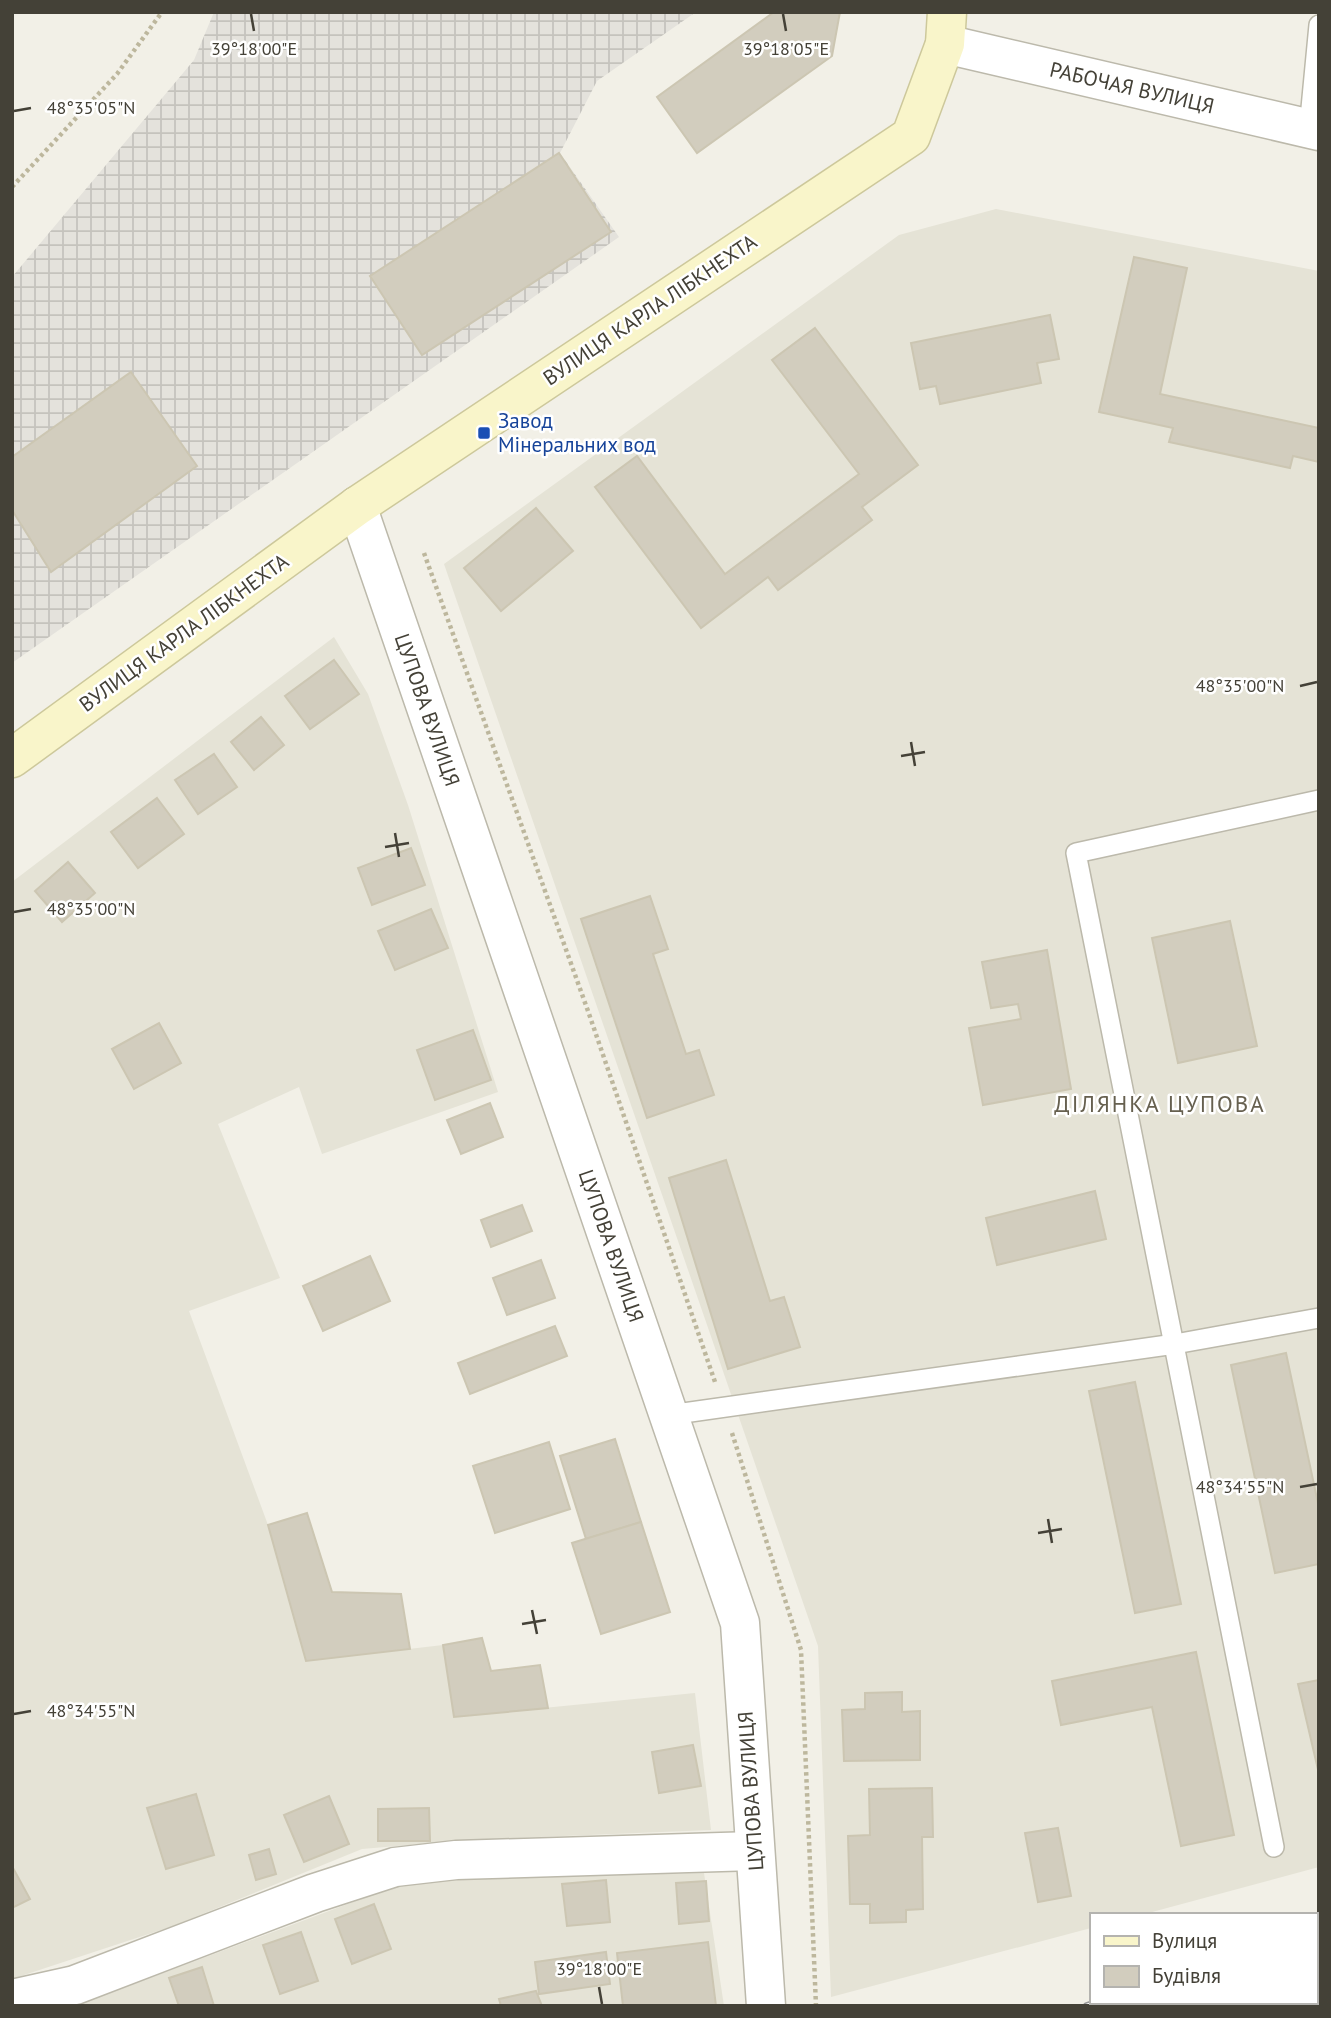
<svg xmlns="http://www.w3.org/2000/svg" width="1331" height="2018" font-family="'PT Sans',sans-serif">
<style>
.residential{fill:#e5e3d6}
.industrial{fill:url(#industrial-grid)}
.building{fill:#d2cdbe;stroke:#ccc6b2;stroke-width:2}
.lines{fill:none;stroke-linecap:round;stroke-linejoin:round}
.lane-casing{stroke:#bcb9ab;stroke-width:22}
.street-casing{stroke:#bcb9ab;stroke-width:41}
.secondary-casing{stroke:#cdc89b;stroke-width:41}
.path{stroke:#bdb79d;stroke-width:4.5;stroke-dasharray:3.5 3.5;stroke-linecap:butt}
.lane{stroke:#fff;stroke-width:19}
.street{stroke:#fff;stroke-width:38}
.secondary{stroke:#f9f5ca;stroke-width:38}
.rail-casing{stroke:#969696;stroke-width:8}
.rail{stroke:#fff;stroke-width:5;stroke-dasharray:16;stroke-linecap:butt}
.ticks{fill:none;stroke:#444137;stroke-width:2.5}
.transit-dot{fill:#1a4fb4;stroke:#fff;stroke-width:2.5}
.labels{text-anchor:middle;stroke-width:5;stroke-linejoin:round;paint-order:stroke}
.street-label{font-size:21px;fill:#444137;stroke:#fff}
.transit-label{font-size:21px;fill:#164399;stroke:#fff;text-anchor:start}
.neighbourhood-label{font-size:23px;letter-spacing:2px;fill:#66604f;stroke:#fff}
.ticks-label{font-size:18px;text-anchor:middle;fill:#444137;stroke:#fff;stroke-width:5;stroke-linejoin:round;paint-order:stroke}
</style>
<defs>
<pattern id="industrial-grid" width="8" height="8" patternUnits="userSpaceOnUse" patternTransform="scale(1.75)"><rect width="8" height="8" fill="#e4e2dc"/><path d="M0 4h8M4 0v8" fill="none" stroke="#c5c3bd"/></pattern>
</defs>
<rect width="100%" height="100%" fill="#f2f0e7"/>
<g class="residential">
<path d="M996,209L1319,271V1867L1141,1915H1091V1928L831,1997L818,1646L444,564L899,235Z"/>
<path d="M334,637L368,694L408,805L498,1092L322,1154L299,1087L218,1124L280,1278L189,1311L268,1525L306,1661L443,1645L454,1717L695,1693L711,1830L467,1840L362,1849L173,1926L12,1979V882Z"/>
<path d="M704,1873L724,2006H75L412,1880Z"/>
</g>
<path class="industrial" d="M214,12H696L597,81L560,153L619,237L12,663V277L194,60Z"/>
<g class="building">
<path d="M774,12H840L832,56L697,153L657,97Z"/>
<path d="M559,153L611,232L422,355L370,276Z"/>
<path d="M1134,257L1187,268L1160,394L1319,428V462L1293,456L1290,468L1169,442L1173,428L1099,412Z"/>
<path d="M1050,315L1059,359L1037,363L1041,383L940,404L936,386L920,389L911,343Z"/>
<path d="M815,328L918,465L862,507L872,520L778,590L768,577L701,628L595,487L637,456L725,574L859,474L772,360Z"/>
<path d="M131,372L197,466L51,572L12,510V457Z"/>
<path d="M536,508L573,551L501,611L464,568Z"/>
<path d="M334,660L359,694L310,729L285,696Z"/>
<path d="M261,717L284,745L254,770L231,742Z"/>
<path d="M214,754L237,787L198,814L175,780Z"/>
<path d="M157,798L184,834L138,868L111,832Z"/>
<path d="M411,848L425,885L372,905L358,868Z"/>
<path d="M68,862L95,893L62,922L35,891Z"/>
<path d="M650,896L668,949L653,954L686,1054L699,1050L714,1095L647,1118L581,919Z"/>
<path d="M431,909L448,948L395,970L378,931Z"/>
<path d="M1230,921L1257,1046L1178,1063L1152,938Z"/>
<path d="M1047,950L1071,1089L983,1105L969,1028L1021,1019L1018,1004L991,1008L982,962Z"/>
<path d="M159,1023L181,1063L134,1089L112,1049Z"/>
<path d="M473,1030L491,1080L435,1100L417,1050Z"/>
<path d="M490,1103L503,1137L461,1154L447,1120Z"/>
<path d="M726,1160L770,1301L784,1297L800,1347L728,1369L669,1178Z"/>
<path d="M1095,1191L1106,1239L997,1265L986,1218Z"/>
<path d="M522,1205L532,1231L491,1247L481,1220Z"/>
<path d="M370,1256L390,1301L323,1331L303,1286Z"/>
<path d="M541,1260L555,1298L507,1315L493,1278Z"/>
<path d="M555,1326L567,1356L470,1394L458,1363Z"/>
<path d="M1286,1353L1319,1508V1564L1275,1573L1231,1365Z"/>
<path d="M1135,1382L1181,1604L1135,1613L1089,1391Z"/>
<path d="M615,1439L641,1522L586,1539L560,1456Z"/>
<path d="M549,1442L570,1509L495,1533L473,1466Z"/>
<path d="M307,1513L332,1592L401,1594L410,1649L306,1661L268,1525Z"/>
<path d="M641,1522L670,1612L601,1634L572,1543Z"/>
<path d="M482,1638L491,1671L540,1665L548,1708L454,1717L443,1645Z"/>
<path d="M1196,1652L1234,1835L1181,1846L1152,1707L1061,1725L1052,1681Z"/>
<path d="M1319,1680V1774L1298,1684Z"/>
<path d="M902,1692V1712L920,1711V1760L844,1761L842,1710L865,1709V1693Z"/>
<path d="M693,1745L701,1786L659,1793L652,1752Z"/>
<path d="M932,1788L933,1837H922L923,1909L906,1910V1922L870,1923V1904H850L848,1836L870,1835L869,1789Z"/>
<path d="M196,1794L214,1855L166,1869L147,1808Z"/>
<path d="M329,1796L349,1844L304,1862L284,1815Z"/>
<path d="M429,1808L430,1841H378V1809Z"/>
<path d="M1058,1828L1071,1896L1038,1902L1025,1833Z"/>
<path d="M269,1849L276,1874L256,1880L249,1855Z"/>
<path d="M13,1868L30,1899L12,1908V1869Z"/>
<path d="M606,1880L610,1922L567,1926L562,1884Z"/>
<path d="M706,1881L709,1921L679,1924L676,1883Z"/>
<path d="M374,1904L391,1949L352,1964L335,1919Z"/>
<path d="M301,1932L318,1981L280,1994L263,1945Z"/>
<path d="M708,1942L716,2006H623L617,1953Z"/>
<path d="M606,1952L610,1984L539,1994L535,1962Z"/>
<path d="M202,1967L214,2006H179L169,1978Z"/>
<path d="M536,1991L542,2006H501L499,1999Z"/>
</g>
<g class="lines">
<defs>
<g id="lane">
<path d="M1309,129L1319,25"/>
<path d="M669,1415L1175,1344L1319,1318"/>
<path d="M1274,1847L1076,853L1319,800"/>
</g>
<g id="street">
<path d="M945,44L1319,131"/>
<path d="M357,506L740,1623L766,2006"/>
<path d="M12,1999L75,1985L315,1893L395,1867L456,1860L754,1851"/>
</g>
<path id="secondary" d="M12,758L357,506L911,136L945,44L947,12"/>
</defs>
<use href="#lane" class="lane-casing"/>
<use href="#street" class="street-casing"/>
<use href="#secondary" class="secondary-casing"/>
<g class="path">
<path d="M12,187L117,74L162,12"/>
<path d="M424,553L588,1011L715,1382"/>
<path d="M732,1433L801,1650L816,2006"/>
</g>
<use href="#lane" class="lane"/>
<use href="#street" class="street"/>
<use href="#secondary" class="secondary"/>
<defs>
<g id="rail">
<path d="M1315,1949L1319,1948"/>
<path d="M1315,1977L1319,1976"/>
<path d="M1087,2006L1099,2002"/>
<path d="M1200,2006L1214,2002"/>
</g>
</defs>
<use href="#rail" class="rail-casing"/>
<use href="#rail" class="rail"/>
</g>
<path class="ticks" d="M251,14L254,31M783,14L786,31M14,111L31,108M1300,686L1317,682M911,742L915,766M901,756L925,752M395,833L399,857M385,847L409,843M14,912L31,909M1300,1487L1317,1484M1048,1519L1052,1543M1038,1533L1062,1529M532,1610L537,1634M522,1624L546,1620M14,1714L31,1711M599,1987L602,2004"/>
<rect class="transit-dot" x="477" y="426" width="14" height="14" rx="3.5"/>
<g class="labels">
<g class="street-label">
<text transform="translate(1132 88) rotate(13)" y="7">РАБОЧАЯ ВУЛИЦЯ</text>
<text transform="translate(650 310) rotate(-34)" y="7">ВУЛИЦЯ КАРЛА ЛІБКНЕХТА</text>
<text transform="translate(184 633) rotate(-36)" y="7">ВУЛИЦЯ КАРЛА ЛІБКНЕХТА</text>
<text transform="translate(427 710) rotate(71)" y="7">ЦУПОВА ВУЛИЦЯ</text>
<text transform="translate(611 1246) rotate(71)" y="7">ЦУПОВА ВУЛИЦЯ</text>
<text transform="translate(751 1791) rotate(-94)" y="7">ЦУПОВА ВУЛИЦЯ</text>
</g>
<g class="transit-label">
<text x="498" y="428">Завод<tspan x="498" dy="24">Мінеральних вод</tspan></text>
</g>
<g class="neighbourhood-label">
<text x="1160" y="1112">ДІЛЯНКА ЦУПОВА</text>
</g>
</g>
<g class="ticks-label">
<text x="254" y="55">39°18'00"E</text>
<text x="786" y="55">39°18'05"E</text>
<text x="91" y="114">48°35'05"N</text>
<text x="1240" y="692">48°35'00"N</text>
<text x="91" y="915">48°35'00"N</text>
<text x="1240" y="1493">48°34'55"N</text>
<text x="91" y="1717">48°34'55"N</text>
<text x="599" y="1975">39°18'00"E</text>
</g>
<rect width="1331" height="2018" fill="none" stroke="#444137" stroke-width="28"/>
<rect x="1090" y="1913" width="228" height="91" fill="#ffffff" stroke="#b4b3af" stroke-width="2"/>
<rect x="1104" y="1936" width="35" height="10" fill="#f9f5ca" stroke="#b4b3af" stroke-width="2"/>
<text x="1152" y="1948" font-size="21" fill="#444137">Вулиця</text>
<rect x="1104" y="1966" width="35" height="21" fill="#d2cdbe" stroke="#b4b3af" stroke-width="2"/>
<text x="1152" y="1983" font-size="21" fill="#444137">Будівля</text>
</svg>
